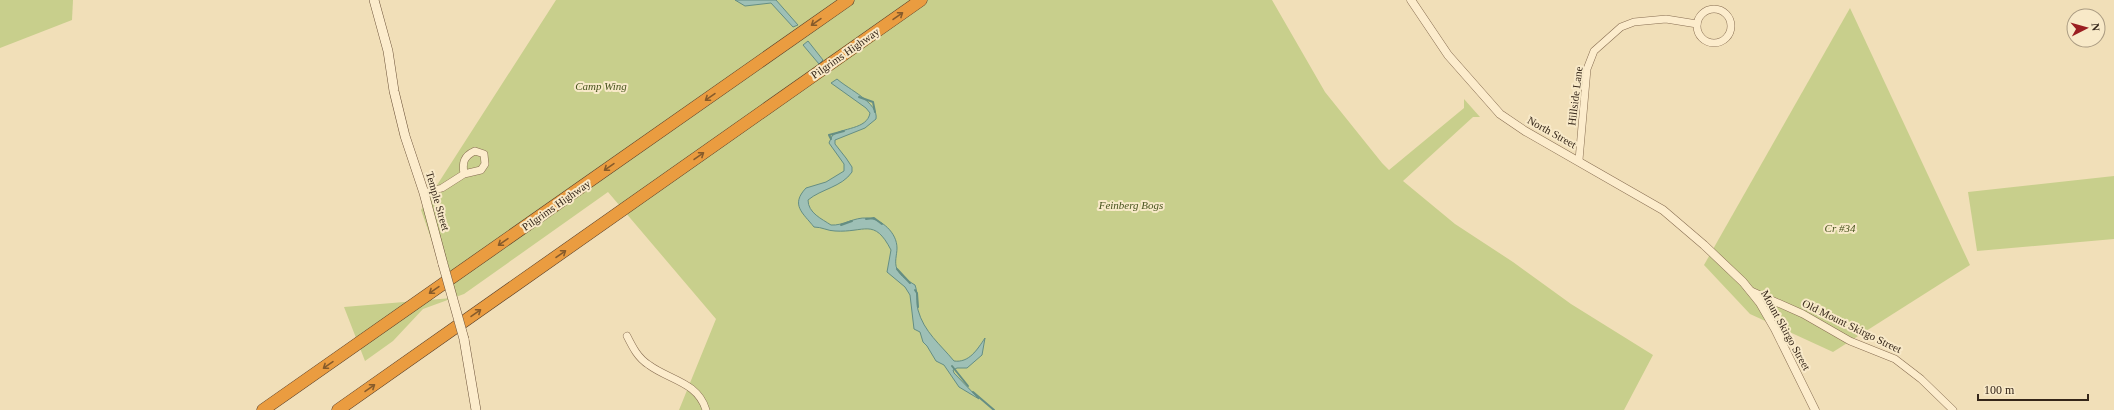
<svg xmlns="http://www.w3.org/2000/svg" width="2114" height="410" font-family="Georgia,serif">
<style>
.green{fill:#c8cf8c}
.water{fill:#9ec0b6;stroke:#658e83}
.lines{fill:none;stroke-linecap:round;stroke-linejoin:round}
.stream{stroke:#658e83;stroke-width:2}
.minor-casing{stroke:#886e52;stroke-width:8}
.tertiary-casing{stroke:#886e52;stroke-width:9}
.secondary-casing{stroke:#694f36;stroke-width:10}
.motorway-casing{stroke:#553c28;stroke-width:13}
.minor{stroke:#fceccc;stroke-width:7}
.tertiary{stroke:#fceccc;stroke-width:8}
.secondary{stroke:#fceccc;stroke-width:9}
.motorway{stroke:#ea9c40;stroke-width:12}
.secondary-bridge-casing{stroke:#694f36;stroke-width:10;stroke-linecap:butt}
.secondary-bridge{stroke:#fceccc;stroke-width:9}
.oneway{stroke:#865b2b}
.labels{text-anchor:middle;stroke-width:4;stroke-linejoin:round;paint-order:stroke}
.street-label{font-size:11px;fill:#352619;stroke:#f8e9c8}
.park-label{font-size:11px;font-style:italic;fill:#47531e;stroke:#f8e9c8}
</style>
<rect width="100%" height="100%" fill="#f1dfb8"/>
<g class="green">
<path d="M0,0H73L72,20L0,48Z"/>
<path d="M556,0H1272L1325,92L1382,163L1389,170L1464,108V99L1480,117H1473L1403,181L1455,224L1513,262L1571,304L1653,355L1624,410H679L716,319L608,192L464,294L423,309L393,341L365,361L344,307L452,298L421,210Z"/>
<path d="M1850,8L1970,265L1833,352L1750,314L1704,265Z"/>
<path d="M2114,176V239L1977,251L1968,192Z"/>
</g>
<g class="water">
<path d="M735,0H776L798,25L793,27L771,3L745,6Z"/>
<path d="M808,41L823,60L819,64L803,45Z"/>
<path d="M837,79C848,89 879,103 876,119L865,128L835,140V144L846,158L852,167V172C842,187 821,189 808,200C808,213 822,219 831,225C843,226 854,217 867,218C882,219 897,233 897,248C897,255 894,262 897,269C901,277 907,280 915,285C918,293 916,302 918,310C924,332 940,344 954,361C969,363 977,350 985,338L982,355L967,368H957L953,370L954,373L979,399L959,387L944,365L936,361L927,346L923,342L920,332L914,329L910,295L905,287L887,272L891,250C874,217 865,233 835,231C828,231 822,227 814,227C803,213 790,205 806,188L826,182L844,171V164L829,143L832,136C842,127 867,130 870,113L866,108L831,83Z"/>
</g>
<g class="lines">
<g class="stream">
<path d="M859,97L873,102L875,112"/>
<path d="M831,139L829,135L844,131"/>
<path d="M866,219L874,218L882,224"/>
<path d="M841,225L852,221"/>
<path d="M897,269L910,283"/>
<path d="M915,290L917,293L918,307"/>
<path d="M952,366L968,386"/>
<path d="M973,392L994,410"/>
</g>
<defs>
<g id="minor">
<circle cx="1714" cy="26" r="17"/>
<path d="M1579,160L1587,69L1594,51L1621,27L1634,22L1666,19L1697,24"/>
<path d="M424,193L442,188L464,174L481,170L485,164L484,154L475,151C464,156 462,162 464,174"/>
<path d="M1751,291L1803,314L1850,341L1895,359L1921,379L1953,410"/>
<path d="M627,336C633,348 638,358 649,365C669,380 698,382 706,410"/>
</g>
<path id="tertiary" d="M1411,0L1448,55L1500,114L1525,131L1663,210L1704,245L1743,282L1760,303L1775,329L1815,410"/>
<g id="secondary">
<path d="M374,0L388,51L394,91L405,136L424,193L443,264"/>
<path d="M464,339L476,410"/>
</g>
<g id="motorway">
<path d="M263,410L848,0"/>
<path d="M338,410L921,0"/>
</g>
</defs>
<use href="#minor" class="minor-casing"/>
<use href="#tertiary" class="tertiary-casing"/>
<use href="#secondary" class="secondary-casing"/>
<use href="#motorway" class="motorway-casing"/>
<use href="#minor" class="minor"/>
<use href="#tertiary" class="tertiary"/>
<use href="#secondary" class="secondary"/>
<use href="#motorway" class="motorway"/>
<defs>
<path id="secondary-bridge" d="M443,264L464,339"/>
</defs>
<use href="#secondary-bridge" class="secondary-bridge-casing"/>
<use href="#secondary-bridge" class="secondary-bridge"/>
</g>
<defs><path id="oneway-shaft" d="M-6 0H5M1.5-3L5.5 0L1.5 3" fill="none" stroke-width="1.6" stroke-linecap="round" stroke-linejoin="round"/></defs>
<g class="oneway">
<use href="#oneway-shaft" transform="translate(898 16) rotate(-35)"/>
<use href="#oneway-shaft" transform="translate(816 22) rotate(145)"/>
<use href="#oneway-shaft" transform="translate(710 97) rotate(145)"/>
<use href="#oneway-shaft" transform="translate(699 156) rotate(-35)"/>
<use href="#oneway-shaft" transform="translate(609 167) rotate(145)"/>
<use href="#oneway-shaft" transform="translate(503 242) rotate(145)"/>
<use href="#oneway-shaft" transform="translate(561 254) rotate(-35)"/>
<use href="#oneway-shaft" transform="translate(434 290) rotate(145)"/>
<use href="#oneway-shaft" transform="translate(476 313) rotate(-35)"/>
<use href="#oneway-shaft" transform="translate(328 365) rotate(145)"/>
<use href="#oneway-shaft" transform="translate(370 388) rotate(-35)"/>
</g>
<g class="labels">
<g class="street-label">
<text transform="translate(845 53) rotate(-35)" y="4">Pilgrims Highway</text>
<text transform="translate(1575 96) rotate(-83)" y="4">Hillside Lane</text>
<text transform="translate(1552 132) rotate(29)" y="4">North Street</text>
<text transform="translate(438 201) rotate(74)" y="4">Temple Street</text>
<text transform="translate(556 205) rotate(-35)" y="4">Pilgrims Highway</text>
<text transform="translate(1852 326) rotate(26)" y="4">Old Mount Skirgo Street</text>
<text transform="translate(1786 330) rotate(61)" y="4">Mount Skirgo Street</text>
</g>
<g class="park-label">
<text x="601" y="90">Camp Wing</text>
<text x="1131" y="209">Feinberg Bogs</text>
<text x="1840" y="232">Cr #34</text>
</g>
</g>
<g transform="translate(2086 28) rotate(84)"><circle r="19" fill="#f8e9c8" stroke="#aa9b82"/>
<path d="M0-3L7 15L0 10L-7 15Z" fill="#9b1e21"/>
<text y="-6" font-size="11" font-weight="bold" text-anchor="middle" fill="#352619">N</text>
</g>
<path d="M1978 394v6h110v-6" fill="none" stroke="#352619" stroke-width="2"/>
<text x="1984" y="394" font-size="12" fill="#352619" stroke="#f8e9c8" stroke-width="3" paint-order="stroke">100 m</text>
</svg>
